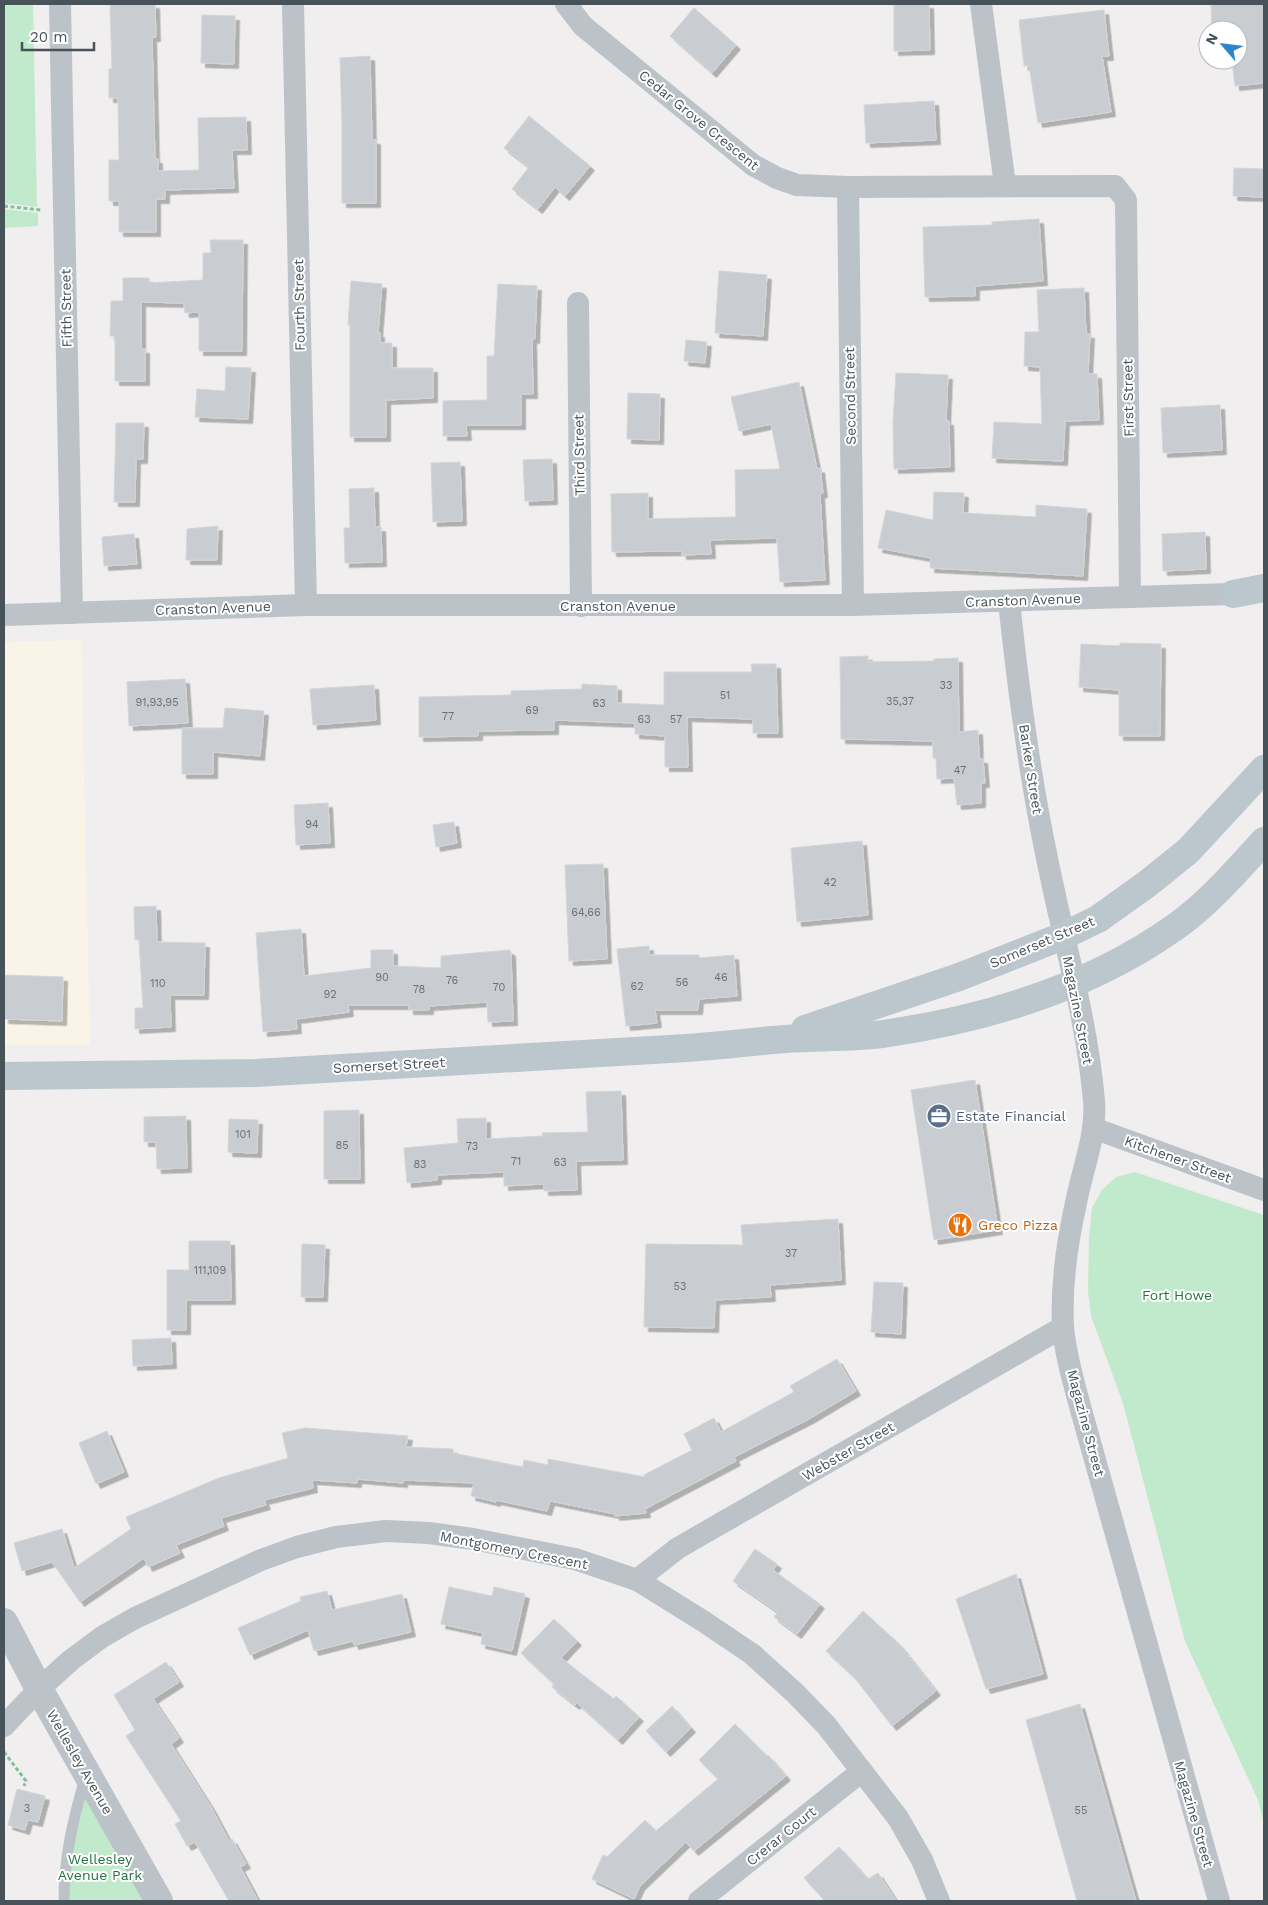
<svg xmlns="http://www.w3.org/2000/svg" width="1268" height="1905" font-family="'Work Sans',sans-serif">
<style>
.commercial{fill:#f9f3e8}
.green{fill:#c1e9cc}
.building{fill:#c9ccd0;stroke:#d2d5d9;filter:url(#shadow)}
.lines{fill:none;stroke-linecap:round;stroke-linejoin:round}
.path{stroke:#7dc398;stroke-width:3;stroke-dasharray:4 2.5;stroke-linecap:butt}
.service{stroke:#bbc3c9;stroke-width:11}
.minor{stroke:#bbc3c9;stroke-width:22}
.tertiary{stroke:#bbc3c9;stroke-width:28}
.secondary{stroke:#bbc6cd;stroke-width:28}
.labels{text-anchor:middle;stroke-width:4;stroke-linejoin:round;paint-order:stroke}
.number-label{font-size:11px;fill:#687177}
.street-label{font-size:14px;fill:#485359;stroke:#fff}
.service-label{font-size:14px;fill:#4e5e75;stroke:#fff;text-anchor:start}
.food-label{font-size:14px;fill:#c56008;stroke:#fff;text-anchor:start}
.park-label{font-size:14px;fill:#217240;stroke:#fff}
</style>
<defs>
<filter id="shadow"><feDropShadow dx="4.5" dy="4.5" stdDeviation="0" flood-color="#0004"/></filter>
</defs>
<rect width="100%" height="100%" fill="#f0eeee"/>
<path class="commercial" d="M81,640L90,1045H4V642Z"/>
<g class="green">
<path d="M4,4H33L37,207L4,203Z"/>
<path d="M4,209L38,213V226L4,228Z"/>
<path d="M1135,1172L1264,1215V1824L1258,1800L1185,1641L1123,1403L1091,1316L1088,1292L1089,1238L1092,1208L1102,1190L1116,1177Z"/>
<path d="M87,1773L159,1901H64Z"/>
</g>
<g class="building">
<path d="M110,4H155L156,37H152L155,159H158V171L199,170L198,118L246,117L247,150H232L234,188L165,190V199H156V232H119V201H109V160H119L118,98H109V69H112Z"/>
<path d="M894,4H929L930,50L894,51Z"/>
<path d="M1211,4H1264V83L1235,86L1232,60H1238V30H1212Z"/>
<path d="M694,8L736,45L712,73L670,36Z"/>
<path d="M1104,10L1109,56H1102L1111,112L1038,123L1029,65L1024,66L1019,20Z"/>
<path d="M202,15L235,16L234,64L201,63Z"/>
<path d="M370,56L372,140H376V203H342V123L340,58Z"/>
<path d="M934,101L936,140L866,143L864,105Z"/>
<path d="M529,116L590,166L565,196L555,187L538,209L512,189L529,167L504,148Z"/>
<path d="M1234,168L1264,169V197L1233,196Z"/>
<path d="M1039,219L1043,281L975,286V296L925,297L923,227L992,225V222Z"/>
<path d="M210,240H243L242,351H199V312L185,313L184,303L141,302V349H145V381H115V336H110L111,301H123V278H149V283L203,280V253H211Z"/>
<path d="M719,271L767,275L763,336L715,333Z"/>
<path d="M351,281L382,284L378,333H380V343H392V368H433V398L386,400V437H350V325H348Z"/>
<path d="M498,284L537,286L535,339H532L533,394H521V425H466L467,436H443V401L487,400V356H494Z"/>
<path d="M1084,288L1086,334H1090L1088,374H1097L1099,420L1065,421L1063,461L992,458L994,422L1042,424L1040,367L1024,366L1025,332H1039L1037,290Z"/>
<path d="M686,340L707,342L705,363L684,361Z"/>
<path d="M226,367L251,368L248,419L195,417L197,389L225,391Z"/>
<path d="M896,373L948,375L946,421H949L950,467L894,469L893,422Z"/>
<path d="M799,382L817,469L820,468L823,493L820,494L825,580L780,582L777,538L710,540L711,554L682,555V551L612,552L611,494L648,493V519L736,517L735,470L780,469L771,424L739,431L731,397Z"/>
<path d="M628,393L660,394L659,440L627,439Z"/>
<path d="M1220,405L1222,450L1163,453L1161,408Z"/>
<path d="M116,423H144L143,459H136L135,502H114Z"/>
<path d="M552,459L553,500L525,501L523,460Z"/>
<path d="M460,462L462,521L433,522L431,463Z"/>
<path d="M374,488L375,527H381L382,562L345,563L344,528H350L349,489Z"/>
<path d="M934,492L964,493L963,513L1036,517V505L1087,509L1083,576L930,568L931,558L878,548L886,510L933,520Z"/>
<path d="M218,526L217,560H186L187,529Z"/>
<path d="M1205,532L1206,569L1163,571L1162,534Z"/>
<path d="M134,534L137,564L104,566L102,537Z"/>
<path d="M1120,643L1161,644L1160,736H1119V690L1079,687L1081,644L1120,646Z"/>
<path d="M868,656V662L934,661V659L958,658L959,732L978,730L979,759H983L985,783H981V803L957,805L954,778L937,779L936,758H933V741L841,739L840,657Z"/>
<path d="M751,664H776L778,733H753V719L687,717L688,767H665V736L635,734V723L554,720V730L478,731V736L419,737V697L511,695V691L582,689V684L617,686V703L664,705V672H752Z"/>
<path d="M185,679L188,723L129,726L127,682Z"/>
<path d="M374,685L376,720L313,725L310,689Z"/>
<path d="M225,708L264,711L260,756L213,752V774H182V728H223Z"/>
<path d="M328,803L330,843L296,845L294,805Z"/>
<path d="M454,822L457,843L436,847L433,825Z"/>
<path d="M862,841L868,915L797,922L791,848Z"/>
<path d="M603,864L607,959L569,961L565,865Z"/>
<path d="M156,906L157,942L205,943L204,995H170L171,1027L135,1029V1008H143L139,939L135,940L134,907Z"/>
<path d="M301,929L304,976L371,968V950H393V966L441,968V956L509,950L511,952L513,1021L488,1022L487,1002L429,1006V1010H409V1005H348L349,1012L296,1019L297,1029L263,1032L256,933Z"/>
<path d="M649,946V955H699V958L734,955L737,996L699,999L698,1010H655L657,1023L626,1026L617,949Z"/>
<path d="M4,975L63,977L62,1021L4,1019Z"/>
<path d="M975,1080L998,1230L934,1240L911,1090Z"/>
<path d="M621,1091L623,1160L576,1161L577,1190L544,1191V1184L504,1186V1172L437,1175V1180L407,1183L404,1148L458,1143L457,1119L486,1118V1139L543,1136L542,1133L588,1132L586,1092Z"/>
<path d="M359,1110L360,1179H324V1111Z"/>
<path d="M186,1116L187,1168L157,1169L156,1142H144V1117Z"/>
<path d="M229,1119L258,1120L257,1153L228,1152Z"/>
<path d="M838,1219L841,1280L770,1285L771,1297L715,1300L714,1328L644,1327L646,1244L743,1245L741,1225Z"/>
<path d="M189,1241H230L231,1300H186V1330H167V1270H189Z"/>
<path d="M302,1244L325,1245L323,1297H301Z"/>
<path d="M874,1282L903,1283L901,1334L871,1332Z"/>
<path d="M171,1338L172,1364L133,1366L132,1340Z"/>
<path d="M837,1359L856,1391L809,1419L734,1457L736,1461L645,1509L646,1513L615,1516V1514L550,1501L547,1511L496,1500V1502L471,1496L474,1483L403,1480V1483L357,1479V1483L312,1480L313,1488L264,1500L266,1505L221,1518L224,1526L176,1545L180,1553L148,1567L144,1558L80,1602L52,1562L22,1571L14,1543L62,1529L74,1568L131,1529L126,1517L219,1478L288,1458L282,1433L305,1428L408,1436L406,1447L453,1449V1453L523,1467L524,1460L548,1465V1459L645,1477L644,1475L692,1450L684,1434L714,1418L721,1432L794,1392L790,1386Z"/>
<path d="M107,1431L124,1472L96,1484L79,1443Z"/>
<path d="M755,1549L777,1564L773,1570L820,1604L797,1634L774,1617L778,1612L733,1581Z"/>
<path d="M1016,1574L1043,1674L986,1689L956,1599Z"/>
<path d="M449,1587L492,1596L494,1587L525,1594L512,1651L481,1644L483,1633L441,1624Z"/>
<path d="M327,1591L332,1610L402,1594L411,1632L354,1645L353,1641L314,1651L308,1630L250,1655L238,1628L301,1601L300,1597Z"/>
<path d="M863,1611L898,1643L936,1691L892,1726L854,1677L826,1651Z"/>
<path d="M554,1619L577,1641L561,1658L614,1699L616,1696L639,1717L618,1740L577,1703L575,1705L552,1687L554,1684L521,1653Z"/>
<path d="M166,1662L179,1682L153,1699L179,1738L171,1744L211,1807L229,1841L232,1839L246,1864L240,1867L258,1901H229L195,1842L187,1846L175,1824L181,1821L126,1736L135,1730L114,1695Z"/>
<path d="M1080,1704L1136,1901H1077L1026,1720Z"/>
<path d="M672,1706L691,1728L666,1752L646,1731Z"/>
<path d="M735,1724L767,1756L768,1755L786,1776L694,1851L686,1842L640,1886L634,1899L592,1879L603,1855L607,1857L645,1820L656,1831L718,1779L699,1760Z"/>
<path d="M17,1789L45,1796L38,1822L28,1820L25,1830L8,1825Z"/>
<path d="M839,1847L868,1879L878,1873L896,1901H825L804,1878Z"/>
</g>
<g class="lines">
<g class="path">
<path d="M4,206L41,210"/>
<path d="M4,1752L26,1781L24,1786"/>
</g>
<path class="service" d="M64,1901C64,1857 73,1820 85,1778"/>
<g class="minor">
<path d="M60,4L72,613"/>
<path d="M293,4L306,605"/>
<path d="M566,4L583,26L753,165L777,178L797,185L848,187L1115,186L1126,200L1130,597"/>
<path d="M981,4L1005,185"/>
<path d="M848,187L853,605"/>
<path d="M578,303L581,606"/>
<path d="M1009,601C1018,687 1029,773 1047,858C1063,939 1087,1019 1094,1101C1097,1135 1082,1170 1076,1203C1067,1243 1061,1284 1063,1326C1065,1354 1074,1383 1081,1410L1219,1901"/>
<path d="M4,615L306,605H853L1233,594"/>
<path d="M1093,1128L1264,1190"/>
<path d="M637,1580L678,1548L1063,1327"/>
<path d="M4,1726L39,1689L71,1660L102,1637L135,1618L261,1560L297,1547L336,1537L386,1531L429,1533L473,1539L575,1559L637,1580L703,1621L752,1654L795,1693L826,1725L898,1818L922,1860L939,1901"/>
<path d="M699,1901L862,1771"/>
</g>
<path class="tertiary" d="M4,1622L39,1689L159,1901"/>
<g class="secondary">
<path d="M1233,594L1264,588"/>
<path d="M805,1029L959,977L1063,936L1098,919L1147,884L1188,851L1264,769"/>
<path d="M4,1076L255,1073L687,1048C716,1046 744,1043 773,1040C809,1036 847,1039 883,1034C987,1019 1092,987 1178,925C1210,902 1237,870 1264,841"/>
</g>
</g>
<defs>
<symbol id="office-disc" viewBox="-11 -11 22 22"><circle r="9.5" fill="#5c6f8a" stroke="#fff"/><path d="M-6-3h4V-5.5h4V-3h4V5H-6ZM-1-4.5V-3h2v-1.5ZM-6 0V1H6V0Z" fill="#fff"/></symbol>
<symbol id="restaurant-disc" viewBox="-11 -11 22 22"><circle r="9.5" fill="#e8710a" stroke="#fff"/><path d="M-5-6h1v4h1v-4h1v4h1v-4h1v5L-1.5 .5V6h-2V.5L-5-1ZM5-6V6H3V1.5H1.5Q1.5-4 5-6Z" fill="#fff"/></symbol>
</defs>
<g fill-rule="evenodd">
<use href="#office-disc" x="925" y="1102" width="28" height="28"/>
<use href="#restaurant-disc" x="946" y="1211" width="28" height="28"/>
</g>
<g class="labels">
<g class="number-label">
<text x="946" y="689">33</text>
<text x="725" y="699">51</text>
<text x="900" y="705">35,37</text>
<text x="157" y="706">91,93,95</text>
<text x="599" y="707">63</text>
<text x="532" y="714">69</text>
<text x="448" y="720">77</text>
<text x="644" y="723">63</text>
<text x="676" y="723">57</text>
<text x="960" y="774">47</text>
<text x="312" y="828">94</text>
<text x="830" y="886">42</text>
<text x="586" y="916">64,66</text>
<text x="382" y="981">90</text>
<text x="721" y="981">46</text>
<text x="452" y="984">76</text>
<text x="682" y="986">56</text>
<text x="158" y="987">110</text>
<text x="637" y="990">62</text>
<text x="499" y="991">70</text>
<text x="419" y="993">78</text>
<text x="330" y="998">92</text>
<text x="243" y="1138">101</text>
<text x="342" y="1149">85</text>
<text x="472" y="1150">73</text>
<text x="516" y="1165">71</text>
<text x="560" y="1166">63</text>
<text x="420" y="1168">83</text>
<text x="791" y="1257">37</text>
<text x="210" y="1274">111,109</text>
<text x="680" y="1290">53</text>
<text x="27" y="1812">3</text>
<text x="1081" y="1814">55</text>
</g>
<g class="street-label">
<text transform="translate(699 120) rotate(39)" y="5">Cedar Grove Crescent</text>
<text transform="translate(299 305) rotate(-91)" y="5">Fourth Street</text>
<text transform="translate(66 308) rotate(-91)" y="5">Fifth Street</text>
<text transform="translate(850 396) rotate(-91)" y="5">Second Street</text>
<text transform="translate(1128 398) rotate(-91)" y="5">First Street</text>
<text transform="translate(579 455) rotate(-91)" y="5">Third Street</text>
<text transform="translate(1023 600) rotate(-2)" y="5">Cranston Avenue</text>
<text x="618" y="611">Cranston Avenue</text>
<text transform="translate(213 608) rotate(-2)" y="5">Cranston Avenue</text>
<text transform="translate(1031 769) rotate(81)" y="5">Barker Street</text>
<text transform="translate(1042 942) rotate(-23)" y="5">Somerset Street</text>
<text transform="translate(1078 1010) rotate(79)" y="5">Magazine Street</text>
<text transform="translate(389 1065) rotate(-3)" y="5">Somerset Street</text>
<text transform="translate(1178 1159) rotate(20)" y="5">Kitchener Street</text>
<text transform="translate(1086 1423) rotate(75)" y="5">Magazine Street</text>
<text transform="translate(848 1451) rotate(-30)" y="5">Webster Street</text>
<text transform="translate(514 1550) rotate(11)" y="5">Montgomery Crescent</text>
<text transform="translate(80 1762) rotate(60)" y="5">Wellesley Avenue</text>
<text transform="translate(1194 1814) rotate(74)" y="5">Magazine Street</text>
<text transform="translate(781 1836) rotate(-39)" y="5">Crerar Court</text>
</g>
<g class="service-label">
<text x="956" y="1121">Estate Financial</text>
</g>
<g class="food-label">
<text x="978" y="1230">Greco Pizza</text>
</g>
<g class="park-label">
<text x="1177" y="1300">Fort Howe</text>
<text x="100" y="1864">Wellesley<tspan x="100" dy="16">Avenue Park</tspan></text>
</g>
</g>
<rect width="1268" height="1905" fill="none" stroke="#485359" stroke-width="10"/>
<g transform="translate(1223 45) rotate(298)"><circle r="24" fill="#ffffff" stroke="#b6babd"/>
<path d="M0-4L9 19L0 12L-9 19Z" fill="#2e84ca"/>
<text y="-8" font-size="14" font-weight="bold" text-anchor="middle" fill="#485359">N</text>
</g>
<path d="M22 42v8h72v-8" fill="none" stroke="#485359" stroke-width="2.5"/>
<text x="30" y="42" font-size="15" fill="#485359" stroke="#ffffff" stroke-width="4" paint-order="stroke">20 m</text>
</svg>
